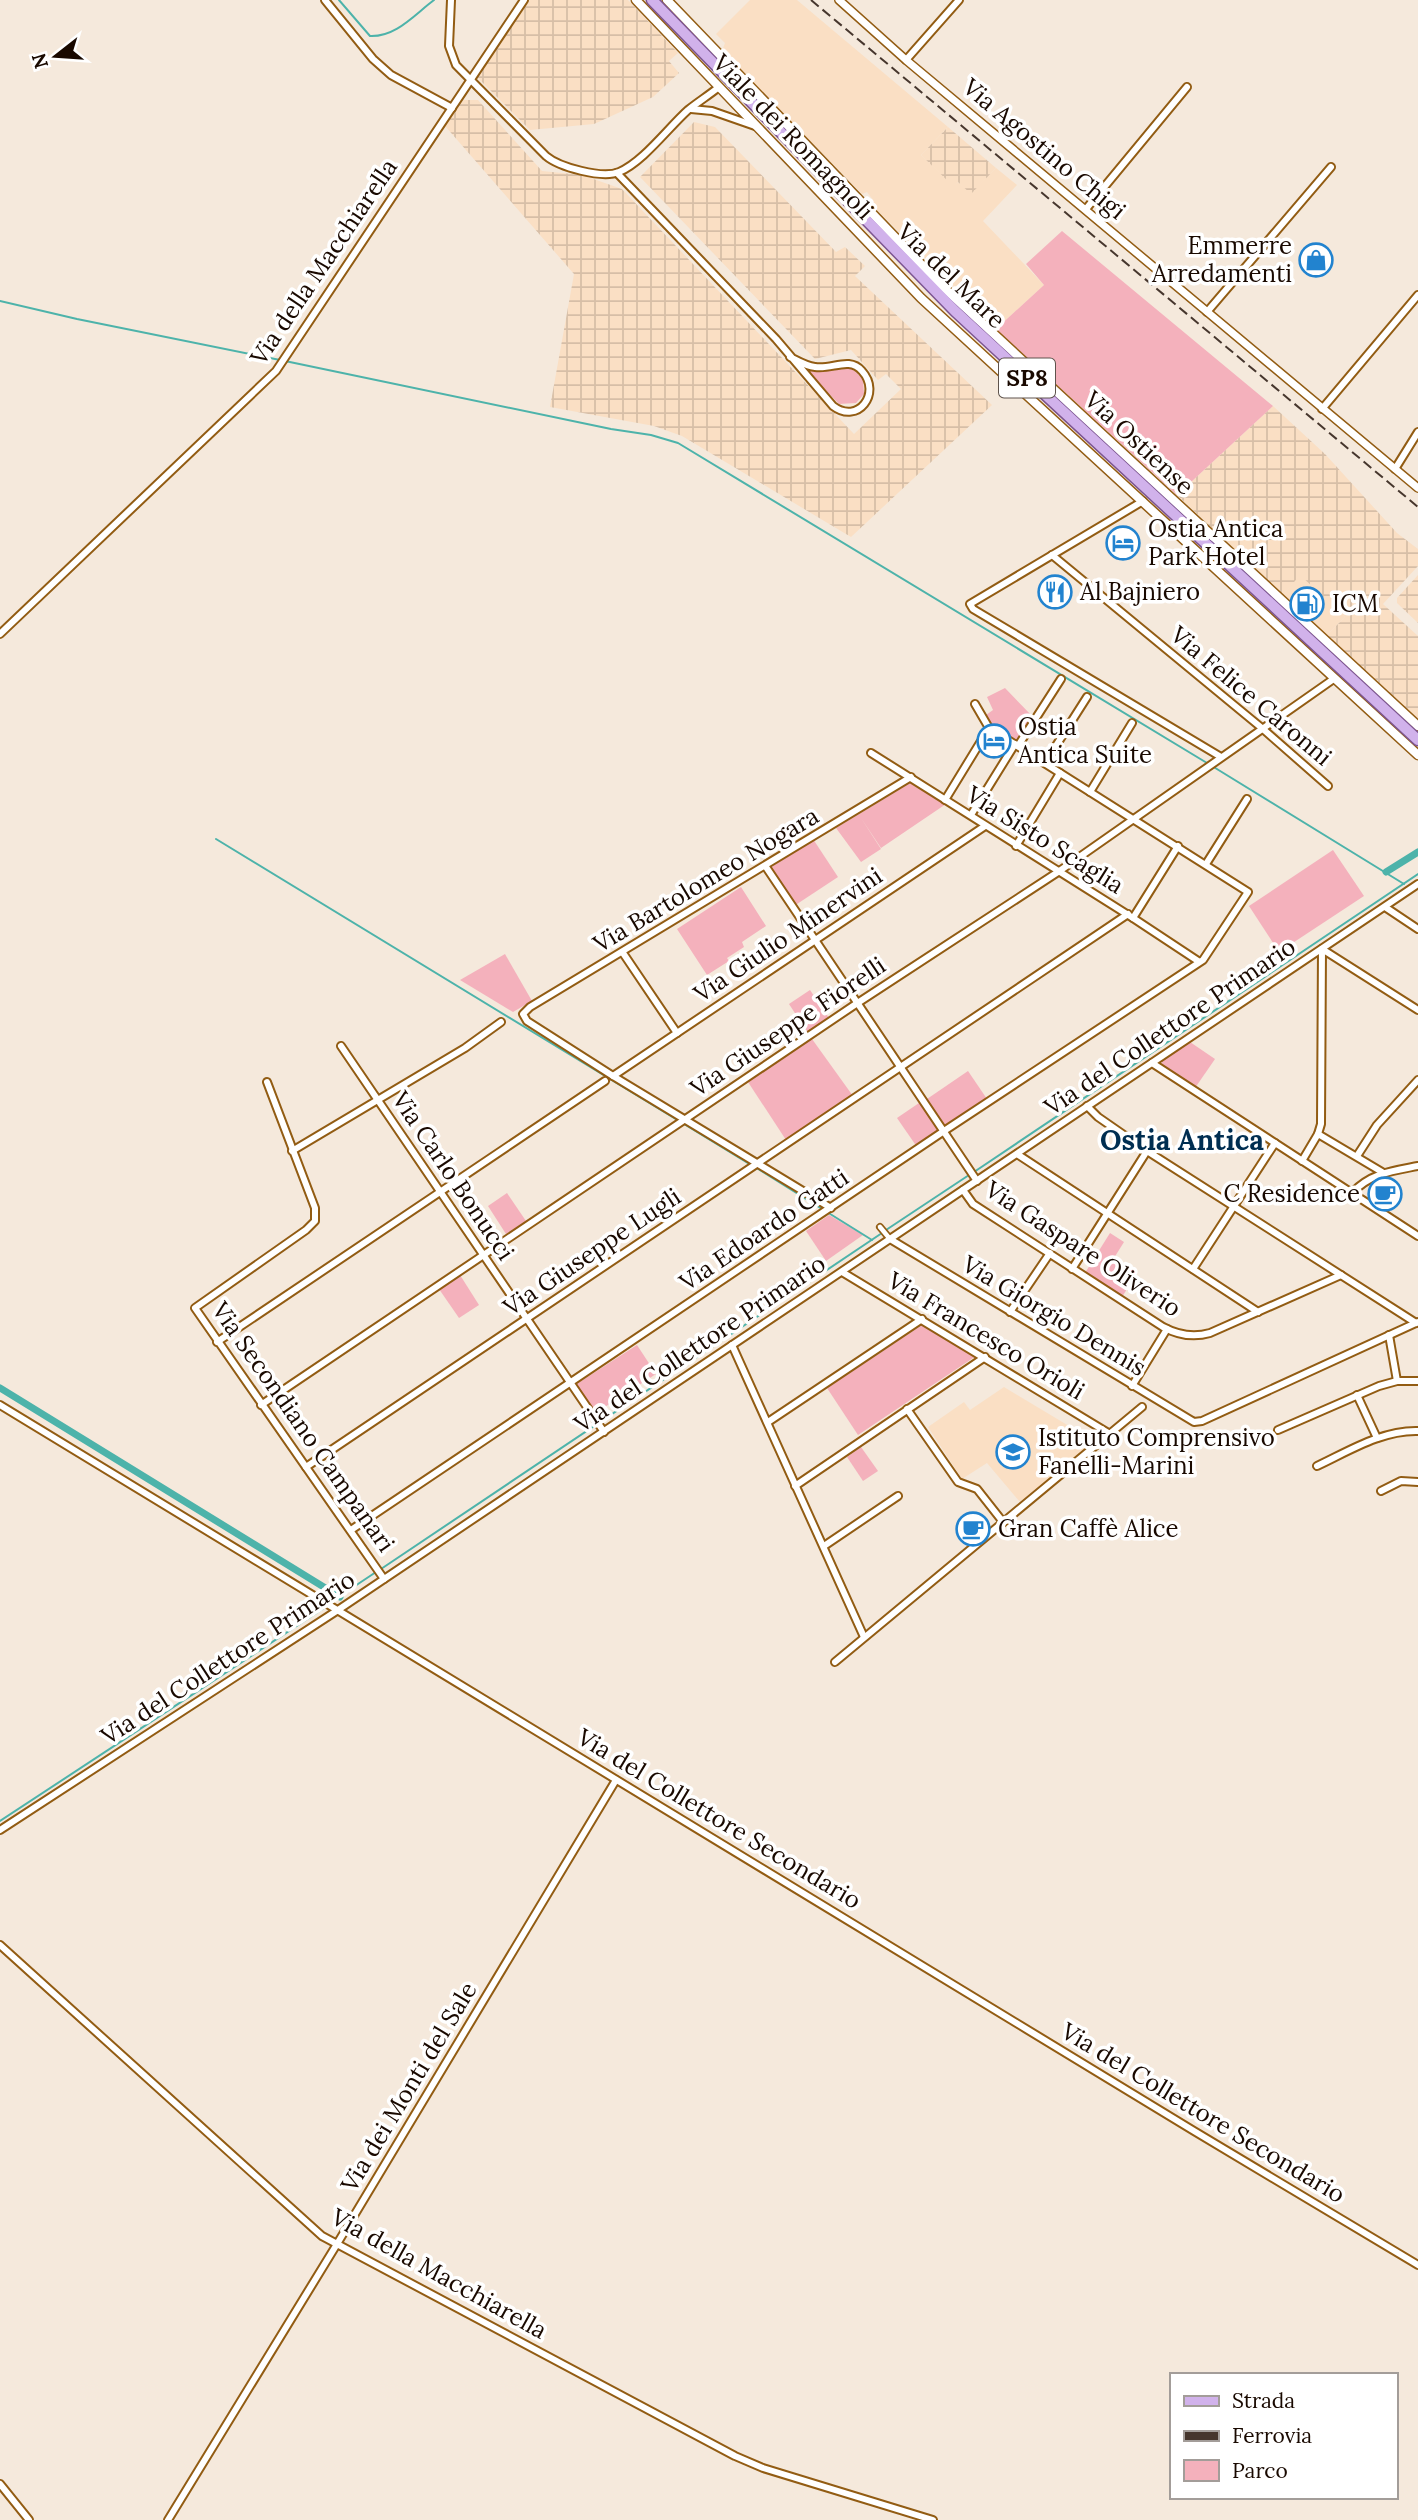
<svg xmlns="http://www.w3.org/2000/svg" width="1418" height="2520" font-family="Lora,serif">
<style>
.built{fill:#fadfc4}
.industrial{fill:url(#industrial-grid)}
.green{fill:#f4b1bc}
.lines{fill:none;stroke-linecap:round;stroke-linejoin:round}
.stream{stroke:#4db3aa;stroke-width:2}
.canal{stroke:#4db3aa;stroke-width:7}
.pedestrian-casing{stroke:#925c13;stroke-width:8}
.minor-casing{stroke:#925c13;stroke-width:10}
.tertiary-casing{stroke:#925c13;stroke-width:10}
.secondary-casing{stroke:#925c13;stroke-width:11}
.primary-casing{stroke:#7c5590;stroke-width:13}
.pedestrian{stroke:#fff;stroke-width:4.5}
.minor{stroke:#fff;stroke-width:6}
.tertiary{stroke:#fff;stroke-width:7}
.secondary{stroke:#fff;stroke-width:8}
.primary{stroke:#d1b2eb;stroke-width:10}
.rail{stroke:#46362d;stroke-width:2;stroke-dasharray:10 5;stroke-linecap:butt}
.labels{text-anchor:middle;stroke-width:7;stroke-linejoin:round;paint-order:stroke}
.shield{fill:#fff;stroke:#5e534c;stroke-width:2}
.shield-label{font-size:23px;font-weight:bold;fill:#190900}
.street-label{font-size:24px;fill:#190900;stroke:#fff}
.poi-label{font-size:24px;fill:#190900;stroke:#fff;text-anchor:start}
.quarter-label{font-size:28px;font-weight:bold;fill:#002e51;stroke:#fff}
</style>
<defs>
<pattern id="industrial-grid" width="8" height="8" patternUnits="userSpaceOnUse" patternTransform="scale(1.75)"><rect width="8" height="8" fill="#fadfc4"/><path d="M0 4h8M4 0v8" fill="none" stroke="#d6bea7"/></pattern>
</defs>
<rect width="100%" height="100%" fill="#f5e9dc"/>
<g class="built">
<path d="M750,0H797L948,127L921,155L954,186L958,182L971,193L996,168L1017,185L983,221L1044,285L996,329L870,203L873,200L867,192L862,194L722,51L725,43L716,34Z"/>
<path d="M1300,574L1345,617L1326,636L1283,595Z"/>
<path d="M1004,1387L1094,1441L1020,1502L987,1463L962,1479L928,1427L964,1402L970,1410Z"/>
</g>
<g class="industrial">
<path d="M529,0H628L678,53L669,61L679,73L653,97L594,124L530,130L477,77Z"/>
<path d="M463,100H478L542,171L582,175L622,189L854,434L901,389L886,374L878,380L851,350L815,359L640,177L694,122L715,127L836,252L845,247L865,266L855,276L992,405L851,537L682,436L654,426L550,407L574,274L445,126Z"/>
<path d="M948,127L996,168L971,194L958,182L954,187L921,155Z"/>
<path d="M1273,406L1325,454L1397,533L1418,549V566L1383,604L1418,636V719L1326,636L1345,617L1300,575L1283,595L1177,495Z"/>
<path d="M1418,575V623L1397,603V598Z"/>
</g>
<g class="green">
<path d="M1062,231L1273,406L1177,495L996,329L1044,285L1026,264Z"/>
<path d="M803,367L820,372L852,368L863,379L864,394L856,403L839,404Z"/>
<path d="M1005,688L1033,717L1017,741L993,726L986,715L993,710L987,697Z"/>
<path d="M912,782L946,804L881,848L861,818L881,849L861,862L836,828Z"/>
<path d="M813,839L838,877L794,906L770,868Z"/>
<path d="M1333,850L1364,896L1279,952L1249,906Z"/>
<path d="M741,887L766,926L742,942L744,947L727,958L729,961L707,975L677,929Z"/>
<path d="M505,954L532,1001L513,1012L460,980Z"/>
<path d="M810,990L829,1018L808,1033L789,1004Z"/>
<path d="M812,1039L853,1096L786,1140L748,1082Z"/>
<path d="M1190,1042L1215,1059L1195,1088L1162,1066V1061Z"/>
<path d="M968,1071L987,1099L946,1127L927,1099Z"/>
<path d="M919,1103L939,1131L917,1147L897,1118Z"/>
<path d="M507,1193L526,1221L506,1234L488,1206Z"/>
<path d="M829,1215L863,1235L826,1261L806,1231Z"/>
<path d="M1110,1233L1124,1242L1114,1258L1137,1273L1122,1297L1085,1273Z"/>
<path d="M460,1275L479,1305L459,1318L439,1289Z"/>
<path d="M922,1325L976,1356L858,1435L827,1388Z"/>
<path d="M637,1345L656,1374L594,1414L575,1385Z"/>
<path d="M861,1447L878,1471L863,1481L847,1457Z"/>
</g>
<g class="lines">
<g class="stream">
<path d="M339,0L370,36C396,37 414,15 434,0"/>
<path d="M0,301L77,319L280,360"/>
<path d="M285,361L611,429L651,435L678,443L1207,763"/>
<path d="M1212,766L1404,884"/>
<path d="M216,839L679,1121"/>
<path d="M684,1124L751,1165"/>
<path d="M755,1167L822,1209"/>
<path d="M974,1172L1418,874"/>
<path d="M827,1212L872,1240"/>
<path d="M886,1230L969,1175"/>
<path d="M381,1569L882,1233"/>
<path d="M331,1602L376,1572"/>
<path d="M0,1821L327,1606"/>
</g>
<g class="canal">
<path d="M1386,872L1418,852"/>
<path d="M0,1388L340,1597"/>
</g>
<defs>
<path id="pedestrian" d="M880,1227L890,1239"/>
<g id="minor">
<path d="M325,0L373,59L391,75L452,108"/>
<path d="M451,0L449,46L456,65L546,156C559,167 602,179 619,172C643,162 668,128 688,110C698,102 709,95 719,87"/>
<path d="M906,60L959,0"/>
<path d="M691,109L712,111L755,126"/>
<path d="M617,173L776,339L833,406C858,425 882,393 862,371C849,356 832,370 815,367C806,366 798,361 790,357"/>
<path d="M1086,209L1187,87"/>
<path d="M1207,312L1331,167"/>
<path d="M1322,409L1418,295"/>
<path d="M1395,469L1418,432"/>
<path d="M1143,501L970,604L973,609L1221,757"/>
<path d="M1052,555L1263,729L1328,786"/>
<path d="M0,634L276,371L524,0"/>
<path d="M1018,746L1061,679"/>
<path d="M871,753L1133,918L1198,961"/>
<path d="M1045,763L1087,697"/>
<path d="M1090,792L1132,723"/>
<path d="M945,800L989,728"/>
<path d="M971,815L1015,744"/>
<path d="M1016,846L1060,773"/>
<path d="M1206,864L1247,799"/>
<path d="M766,867L977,1181"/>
<path d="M1385,907L1418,929"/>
<path d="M1133,918L1178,846"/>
<path d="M1322,949L1418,1010"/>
<path d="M623,953L677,1033"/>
<path d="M341,1046L604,1432"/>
<path d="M1152,1063L1418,1236"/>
<path d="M613,1076L985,826"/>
<path d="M267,1082L315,1208V1221L306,1230L195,1308L384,1579"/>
<path d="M1087,1106L1098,1117L1147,1151L1416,1323"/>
<path d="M1318,1134L1382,1172"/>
<path d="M292,1151L465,1048L501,1022"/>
<path d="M1017,1154L1258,1312"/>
<path d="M1357,1156L1377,1125L1418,1080"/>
<path d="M1302,1161L1318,1134L1321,1124L1322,949"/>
<path d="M963,1190L973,1204L1163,1327C1178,1335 1193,1338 1210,1333L1341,1275"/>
<path d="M1352,1193C1371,1173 1392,1171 1418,1166"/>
<path d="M831,1208L613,1076L527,1021L523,1014L530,1007L911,777"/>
<path d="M890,1239L1194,1422L1202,1421L1418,1322"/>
<path d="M1072,1269L1147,1151"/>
<path d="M1193,1269L1275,1143"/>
<path d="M842,1272L1110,1434"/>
<path d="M1010,1312L1050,1253"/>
<path d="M1389,1335L1397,1381"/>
<path d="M217,1342L605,1081"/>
<path d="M732,1345L864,1637"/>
<path d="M1132,1386L1167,1329"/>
<path d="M1357,1395L1377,1438"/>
<path d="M0,1405L1194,2131L1418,2265"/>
<path d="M261,1405L856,1004L1058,872L1335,678"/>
<path d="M907,1409L958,1482L977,1489L1003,1522"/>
<path d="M768,1422L922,1319"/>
<path d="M1278,1430L1379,1386L1397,1381H1418"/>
<path d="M1317,1466C1349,1451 1382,1430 1418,1431"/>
<path d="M306,1467L1128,914"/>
<path d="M795,1486L985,1357"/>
<path d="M1381,1491L1401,1481L1418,1482"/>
<path d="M351,1530L944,1131L1203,960L1248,892L989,728L975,704"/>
<path d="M824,1546L898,1496"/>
<path d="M835,1662L1142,1407"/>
<path d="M0,1830L338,1610L1418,884"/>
<path d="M0,1945L322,2236L735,2456L763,2468L933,2520"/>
<path d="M0,2484L29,2520"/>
<path d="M168,2520L337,2244L616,1780"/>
</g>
<path id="tertiary" d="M839,0L906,60L1418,488"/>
<g id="secondary">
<path d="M636,0L921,298L1418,755"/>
<path d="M667,0L942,286L1418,726"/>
</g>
<path id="primary" d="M652,0L955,311L1418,740"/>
</defs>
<use href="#pedestrian" class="pedestrian-casing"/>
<use href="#minor" class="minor-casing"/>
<use href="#tertiary" class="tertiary-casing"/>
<use href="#secondary" class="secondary-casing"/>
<use href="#primary" class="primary-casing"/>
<use href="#pedestrian" class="pedestrian"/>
<use href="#minor" class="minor"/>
<use href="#tertiary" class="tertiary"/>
<use href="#secondary" class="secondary"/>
<use href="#primary" class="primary"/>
<path class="rail" d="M811,0L1418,507"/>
</g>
<defs>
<symbol id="shop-ring" viewBox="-11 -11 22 22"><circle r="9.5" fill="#fff" stroke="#2283cf" stroke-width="1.5"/><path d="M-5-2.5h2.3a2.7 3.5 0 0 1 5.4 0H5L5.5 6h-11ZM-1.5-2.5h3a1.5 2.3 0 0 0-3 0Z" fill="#2283cf"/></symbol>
<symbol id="hotel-ring" viewBox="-11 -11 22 22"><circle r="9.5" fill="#fff" stroke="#2283cf" stroke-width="1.5"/><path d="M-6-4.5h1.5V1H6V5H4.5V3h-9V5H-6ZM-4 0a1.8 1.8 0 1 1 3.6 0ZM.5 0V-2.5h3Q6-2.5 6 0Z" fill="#2283cf"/></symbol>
<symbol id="restaurant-ring" viewBox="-11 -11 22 22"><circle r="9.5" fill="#fff" stroke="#2283cf" stroke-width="1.5"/><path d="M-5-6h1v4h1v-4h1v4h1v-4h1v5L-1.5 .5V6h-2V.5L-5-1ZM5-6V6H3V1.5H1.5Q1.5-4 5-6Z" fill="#2283cf"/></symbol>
<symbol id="fuel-ring" viewBox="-11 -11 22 22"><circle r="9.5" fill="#fff" stroke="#2283cf" stroke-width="1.5"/><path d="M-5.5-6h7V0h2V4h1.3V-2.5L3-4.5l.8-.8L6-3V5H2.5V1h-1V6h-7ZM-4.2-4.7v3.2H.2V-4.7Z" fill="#2283cf"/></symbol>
<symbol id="cafe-ring" viewBox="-11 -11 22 22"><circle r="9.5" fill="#fff" stroke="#2283cf" stroke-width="1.5"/><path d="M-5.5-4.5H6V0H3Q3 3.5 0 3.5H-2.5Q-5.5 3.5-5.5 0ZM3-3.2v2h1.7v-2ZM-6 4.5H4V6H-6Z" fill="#2283cf"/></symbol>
<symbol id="school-ring" viewBox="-11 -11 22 22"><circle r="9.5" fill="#fff" stroke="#2283cf" stroke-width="1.5"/><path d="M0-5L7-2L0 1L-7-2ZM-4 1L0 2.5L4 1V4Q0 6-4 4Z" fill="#2283cf"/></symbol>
</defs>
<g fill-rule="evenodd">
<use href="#shop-ring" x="1297" y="241" width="38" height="38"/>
<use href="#hotel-ring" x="1104" y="524" width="38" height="38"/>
<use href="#restaurant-ring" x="1036" y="573" width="38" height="38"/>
<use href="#fuel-ring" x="1288" y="585" width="38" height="38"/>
<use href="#hotel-ring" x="975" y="722" width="38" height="38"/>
<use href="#cafe-ring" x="1366" y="1175" width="38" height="38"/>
<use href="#school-ring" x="994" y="1433" width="38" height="38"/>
<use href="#cafe-ring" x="954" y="1510" width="38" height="38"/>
</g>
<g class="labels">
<rect class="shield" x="999" y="358.5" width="56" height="39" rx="5"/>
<g class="shield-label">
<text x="1027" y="386">SP8</text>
</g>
<g class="street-label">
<text transform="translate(793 137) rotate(46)" y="8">Viale dei Romagnoli</text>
<text transform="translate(1044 149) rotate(40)" y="8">Via Agostino Chigi</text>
<text transform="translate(324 262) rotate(-56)" y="8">Via della Macchiarella</text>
<text transform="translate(951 276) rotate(44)" y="8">Via del Mare</text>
<text transform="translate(1139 443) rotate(43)" y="8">Via Ostiense</text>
<text transform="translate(1251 696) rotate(40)" y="8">Via Felice Caronni</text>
<text transform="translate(1045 840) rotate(32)" y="8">Via Sisto Scaglia</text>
<text transform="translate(706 880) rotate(-31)" y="8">Via Bartolomeo Nogara</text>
<text transform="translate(788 935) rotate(-34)" y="8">Via Giulio Minervini</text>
<text transform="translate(788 1027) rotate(-34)" y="8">Via Giuseppe Fiorelli</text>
<text transform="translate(1170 1027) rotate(-34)" y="8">Via del Collettore Primario</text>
<text transform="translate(453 1176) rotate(56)" y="8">Via Carlo Bonucci</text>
<text transform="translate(764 1230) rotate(-34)" y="8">Via Edoardo Gatti</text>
<text transform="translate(1083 1249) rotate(33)" y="8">Via Gaspare Oliverio</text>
<text transform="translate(592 1252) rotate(-34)" y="8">Via Giuseppe Lugli</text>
<text transform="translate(1054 1316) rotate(31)" y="8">Via Giorgio Dennis</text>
<text transform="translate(986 1336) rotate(31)" y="8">Via Francesco Orioli</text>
<text transform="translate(700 1344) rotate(-34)" y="8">Via del Collettore Primario</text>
<text transform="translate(303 1427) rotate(55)" y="8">Via Secondiano Campanari</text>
<text transform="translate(228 1658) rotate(-33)" y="8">Via del Collettore Primario</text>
<text transform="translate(719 1819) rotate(31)" y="8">Via del Collettore Secondario</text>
<text transform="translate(409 2087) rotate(-59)" y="8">Via dei Monti del Sale</text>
<text transform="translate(1203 2113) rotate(31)" y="8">Via del Collettore Secondario</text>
<text transform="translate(439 2274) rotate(29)" y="8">Via della Macchiarella</text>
</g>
<g class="poi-label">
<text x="1292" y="254" text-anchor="end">Emmerre<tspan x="1292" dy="28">Arredamenti</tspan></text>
<text x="1148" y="537">Ostia Antica<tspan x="1148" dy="28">Park Hotel</tspan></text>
<text x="1080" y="600">Al Bajniero</text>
<text x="1332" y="612">ICM</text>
<text x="1018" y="735">Ostia<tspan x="1018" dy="28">Antica Suite</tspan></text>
<text x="1360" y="1202" text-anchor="end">C Residence</text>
<text x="1038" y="1446">Istituto Comprensivo<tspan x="1038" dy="28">Fanelli-Marini</tspan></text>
<text x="998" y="1537">Gran Caffè Alice</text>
</g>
<g class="quarter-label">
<text x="1182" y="1150">Ostia Antica</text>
</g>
</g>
<rect x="1170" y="2373" width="228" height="126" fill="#ffffff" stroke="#a39d99" stroke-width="2"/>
<rect x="1184" y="2396" width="35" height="10" fill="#d1b2eb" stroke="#a39d99" stroke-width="2"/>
<text x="1232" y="2408" font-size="21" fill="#190900">Strada</text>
<rect x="1184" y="2431" width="35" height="10" fill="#46362d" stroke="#a39d99" stroke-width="2"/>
<text x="1232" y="2443" font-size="21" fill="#190900">Ferrovia</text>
<rect x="1184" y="2460" width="35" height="21" fill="#f4b1bc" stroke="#a39d99" stroke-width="2"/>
<text x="1232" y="2478" font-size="21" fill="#190900">Parco</text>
<g transform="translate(56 56) rotate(253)" stroke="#ffffff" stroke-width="5" paint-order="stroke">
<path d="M0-5L12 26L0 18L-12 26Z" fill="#190900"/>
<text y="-10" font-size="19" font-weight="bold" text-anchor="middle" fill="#190900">N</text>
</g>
</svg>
